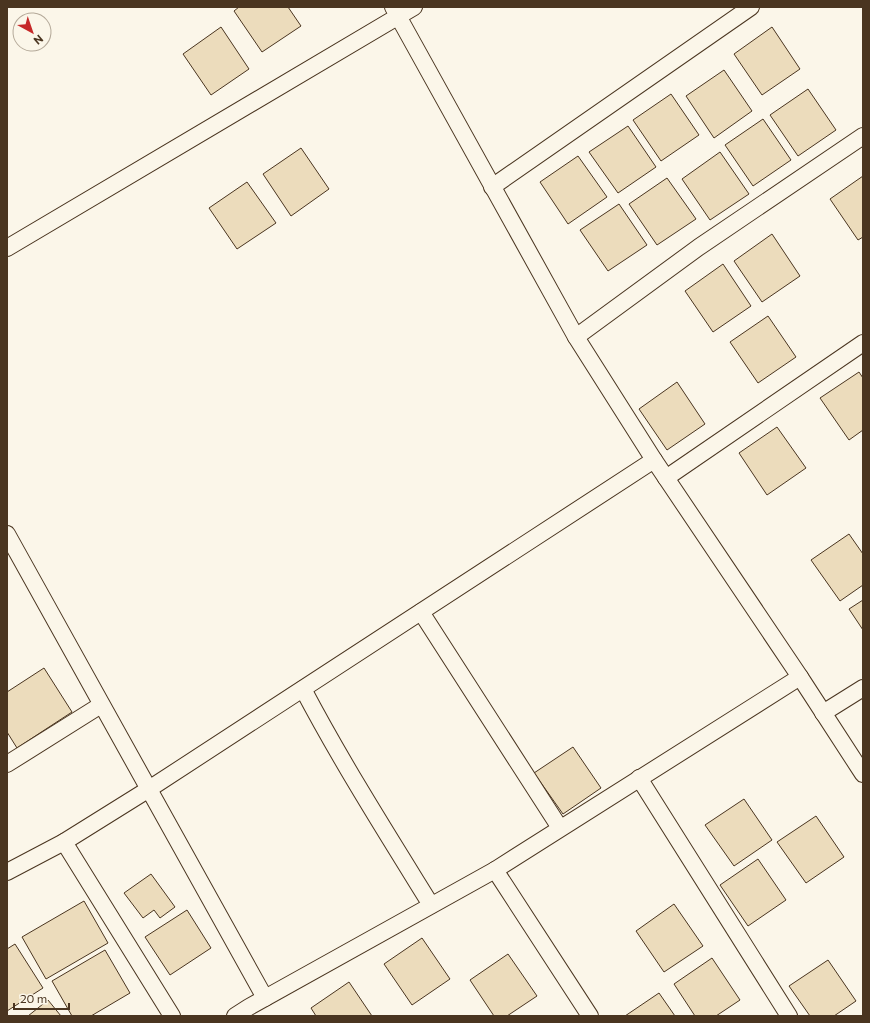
<svg xmlns="http://www.w3.org/2000/svg" width="870" height="1023" font-family="Commissioner,sans-serif">
<style>
.building{fill:#ecdcbc;stroke:#4a3520}
.lines{fill:none;stroke-linecap:round;stroke-linejoin:round}
.minor-casing{stroke:#4a3520;stroke-width:18}
.minor{stroke:#fbf6e9;stroke-width:16}
</style>
<rect width="100%" height="100%" fill="#fbf6e9"/>
<g class="building">
<path d="M239,7H288L301,26L262,52L234,11Z"/>
<path d="M221,27L249,69L211,95L183,54Z"/>
<path d="M772,27L800,69L762,95L734,54Z"/>
<path d="M724,70L752,111L714,138L686,96Z"/>
<path d="M808,89L836,130L798,156L770,115Z"/>
<path d="M671,94L699,135L661,161L633,120Z"/>
<path d="M763,119L791,160L753,186L725,145Z"/>
<path d="M628,126L656,167L618,193L589,152Z"/>
<path d="M301,148L329,189L291,216L263,174Z"/>
<path d="M720,152L749,194L710,220L682,179Z"/>
<path d="M578,156L607,197L568,224L540,182Z"/>
<path d="M863,176V237L858,240L830,199Z"/>
<path d="M667,178L696,219L657,245L629,204Z"/>
<path d="M247,182L276,223L237,249L209,208Z"/>
<path d="M619,204L647,245L608,271L580,230Z"/>
<path d="M772,234L800,276L762,302L734,261Z"/>
<path d="M723,264L751,306L713,332L685,291Z"/>
<path d="M768,316L796,357L758,383L730,342Z"/>
<path d="M859,372L863,378V430L849,440L820,398Z"/>
<path d="M677,382L705,424L667,450L639,409Z"/>
<path d="M777,427L806,468L767,495L739,453Z"/>
<path d="M849,534L863,554V585L840,601L811,560Z"/>
<path d="M863,600V630L849,609Z"/>
<path d="M44,668L72,712L17,748L7,732V692Z"/>
<path d="M573,747L601,788L563,814L534,773Z"/>
<path d="M744,799L772,840L734,866L705,825Z"/>
<path d="M816,816L844,857L806,883L777,842Z"/>
<path d="M758,859L786,900L748,926L720,885Z"/>
<path d="M151,874L175,907L160,918L154,910L143,918L124,893Z"/>
<path d="M84,901L108,943L46,979L22,937Z"/>
<path d="M674,904L703,946L664,972L636,931Z"/>
<path d="M187,910L211,948L170,975L145,937Z"/>
<path d="M422,938L450,979L412,1005L384,964Z"/>
<path d="M15,944L43,988L7,1011V949Z"/>
<path d="M105,950L130,993L91,1016H72L52,981Z"/>
<path d="M508,954L537,996L507,1016H494L470,980Z"/>
<path d="M712,958L740,1000L716,1016H695L674,984Z"/>
<path d="M828,960L856,1001L834,1016H810L789,986Z"/>
<path d="M349,982L372,1016H316L311,1008Z"/>
<path d="M659,993L675,1016H625Z"/>
<path d="M48,1000L61,1016H28Z"/>
</g>
<g class="lines">
<defs>
<g id="minor">
<path d="M492,187L751,7"/>
<path d="M7,248L414,7"/>
<path d="M576,337L699,247L863,136"/>
<path d="M666,478L863,343"/>
<path d="M7,534C92,689 179,843 265,998"/>
<path d="M421,612L560,828"/>
<path d="M800,677L863,774"/>
<path d="M303,689C342,763 387,834 431,905"/>
<path d="M823,713L863,688"/>
<path d="M7,764L101,705"/>
<path d="M639,778L789,1016"/>
<path d="M64,842L172,1016"/>
<path d="M495,870L590,1016"/>
<path d="M7,872L64,842L149,789L654,460"/>
<path d="M235,1016L249,1007L495,870L800,677L654,460L576,337L393,7"/>
</g>
</defs>
<use href="#minor" class="minor-casing"/>
<use href="#minor" class="minor"/>
</g>
<rect width="870" height="1023" fill="none" stroke="#4a3520" stroke-width="16"/>
<g transform="translate(32 32) rotate(140)"><circle r="19" fill="#fbf6e9" stroke="#b4a999"/>
<path d="M0-3L7 15L0 10L-7 15Z" fill="#c62828"/>
<text y="-6" font-size="11" font-weight="bold" text-anchor="middle" fill="#4a3520">N</text>
</g>
<path d="M14 1003v6h55v-6" fill="none" stroke="#4a3520" stroke-width="2"/>
<text x="20" y="1003" font-size="12" fill="#4a3520" stroke="#fbf6e9" stroke-width="3" paint-order="stroke">20 m</text>
</svg>
